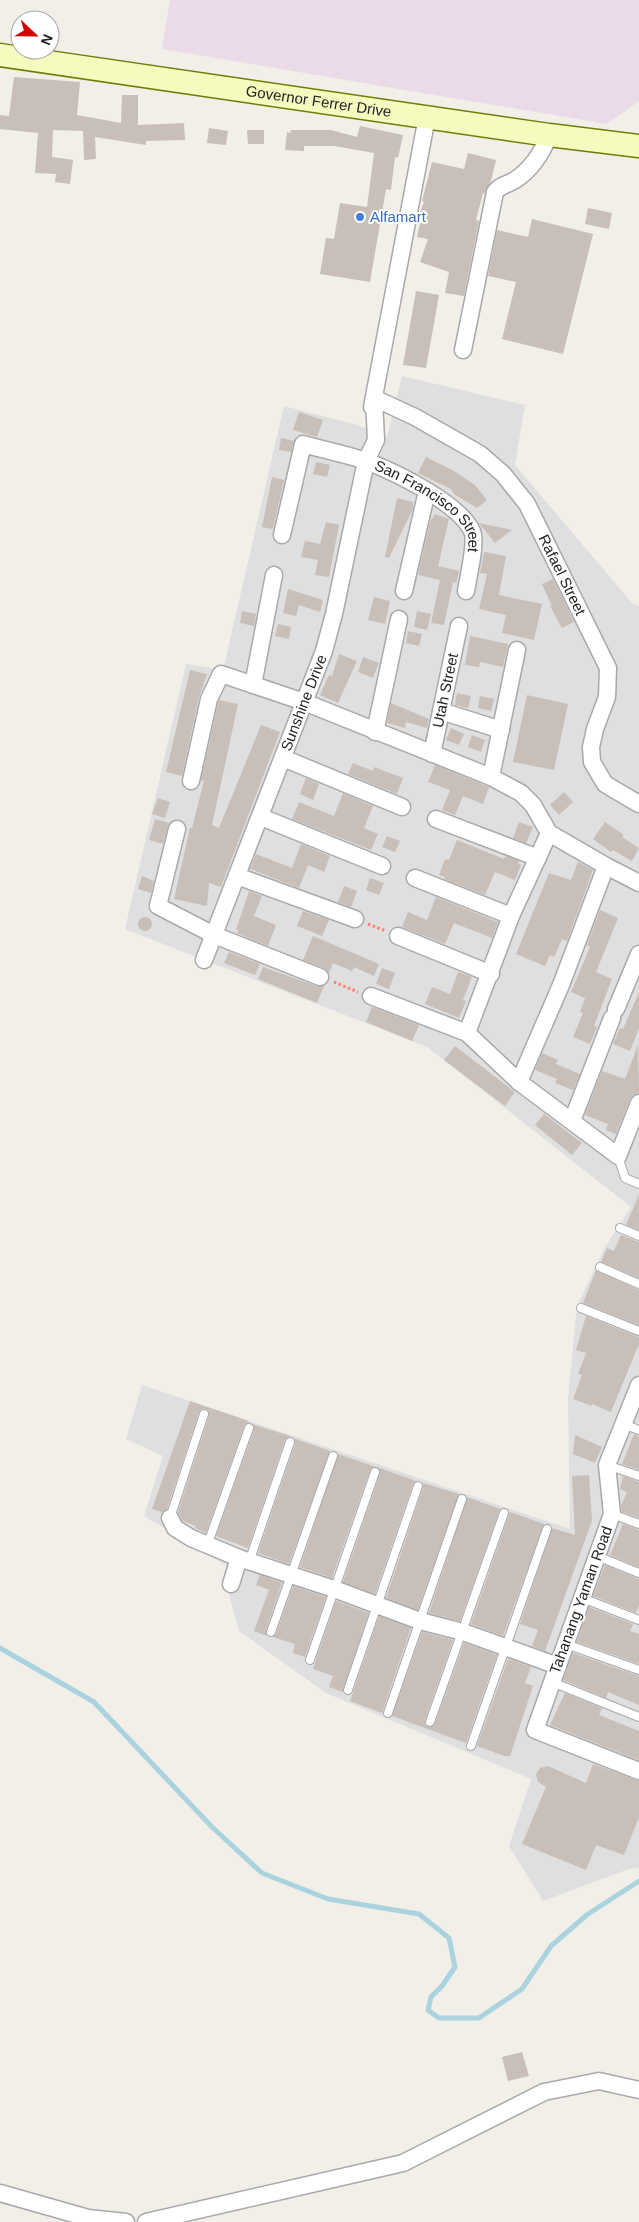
<svg xmlns="http://www.w3.org/2000/svg" width="639" height="2222" font-family="Arial,sans-serif">
<style>
.residential{fill:#e0dfdf}
.industrial{fill:#ebdbe8}
.lines{fill:none;stroke-linecap:round;stroke-linejoin:round}
.stream{stroke:#aad3df;stroke-width:5}
.building{fill:#c7bfb8}
.lane-casing{stroke:#a9a9a9;stroke-width:10}
.street-casing{stroke:#a9a9a9;stroke-width:19}
.secondary-casing{stroke:#707d05;stroke-width:25}
.path{stroke:#fa8072;stroke-width:3;stroke-dasharray:2.5 2.5;stroke-linecap:butt}
.lane{stroke:#fff;stroke-width:8}
.street{stroke:#fff;stroke-width:16}
.secondary{stroke:#f7fabf;stroke-width:22}
.shop-dot{fill:#3f7fe0;stroke:#fff;stroke-width:2}
.labels{text-anchor:middle;stroke-width:4;stroke-linejoin:round;paint-order:stroke}
.street-label{font-size:15px;fill:#222;stroke:#fff}
.shop-label{font-size:15px;fill:#366cbe;stroke:#fff;text-anchor:start}
</style>
<rect width="100%" height="100%" fill="#f2efe9"/>
<path class="residential" d="M402,376L525,405L515,465L632,603L639,606V1868L629,1869L543,1901L509,1846L531,1779L326,1693L239,1631L227,1587V1566L144,1516L163,1456L126,1439L142,1385L570,1529L568,1398L577,1306L605,1247L631,1207L427,1047L125,929L186,664L223,670L284,406L357,425L387,437Z"/>
<path class="industrial" d="M170,0H639V101L607,124L162,49Z"/>
<g class="lines">
<path class="stream" d="M0,1648L94,1702L212,1827L262,1873L328,1899L419,1914L449,1938L455,1967L442,1986L431,1997L428,2010L439,2018H479L522,1989L551,1946L588,1914L639,1881"/>
</g>
<g class="building">
<path d="M14,77L80,82L77,115L121,123L122,95H138V125L184,123L185,140L146,141V145L95,137L96,159L84,160L83,131L53,130L52,157L73,160L70,184L55,182L56,174L35,173L38,133L0,129V115L9,116Z"/>
<path d="M360,126L403,135L398,158L395,157L391,190L386,189L370,282L320,274L326,238L334,239L340,203L367,207L374,153L334,146H304V151L285,150L287,132L290,133L291,130H331L357,137Z"/>
<path d="M209,128L228,131L226,145L207,143Z"/>
<path d="M247,130H264V144H248Z"/>
<path d="M468,153L496,160L491,181L484,194L483,193L476,220L479,221L464,296L445,293L449,272L420,262L428,239L417,237L421,219L418,218L424,202L422,201L432,162L464,169Z"/>
<path d="M588,208L612,213L609,229L585,224Z"/>
<path d="M532,219L593,234L563,354L502,339L516,282L488,276L497,230L528,237Z"/>
<path d="M416,291L439,295L426,368L403,365Z"/>
<path d="M299,412L323,420L317,437L293,430Z"/>
<path d="M281,438L294,441L291,452L279,450Z"/>
<path d="M426,457L454,471L475,485L487,500L477,508L454,494L451,489L418,473Z"/>
<path d="M316,462L330,465L327,477L313,474Z"/>
<path d="M272,477L284,480L273,529L262,527Z"/>
<path d="M397,498L413,502V509L389,558L385,557Z"/>
<path d="M435,514L449,519L438,566L459,571L456,583L453,582L444,625L431,623L440,580L418,575L430,522Z"/>
<path d="M326,522L339,525L329,577L315,575L318,560L301,557L305,541L320,544Z"/>
<path d="M479,523L512,530L495,543Z"/>
<path d="M484,552L506,556L499,595L542,604L534,640L502,633L506,615L479,609L487,574L480,573Z"/>
<path d="M553,579L574,622L562,628L550,606H552L542,584Z"/>
<path d="M288,589L323,600L320,612L299,605L296,616L283,613Z"/>
<path d="M374,597L390,601L385,624L368,620Z"/>
<path d="M242,611L256,614L254,626L240,623Z"/>
<path d="M417,611L431,614L427,630L414,627Z"/>
<path d="M278,624L291,627L289,639L275,636Z"/>
<path d="M408,631L422,634L419,646L406,643Z"/>
<path d="M470,636L508,644L503,667L480,662L479,667L465,665Z"/>
<path d="M339,654L357,661L338,703L320,695L329,675L332,676Z"/>
<path d="M363,657L379,663L373,678L358,672Z"/>
<path d="M190,670L207,674L199,697L182,776L166,772Z"/>
<path d="M457,693L471,696L468,708L455,705Z"/>
<path d="M527,695L568,704L554,770L513,762Z"/>
<path d="M480,696L494,699L491,711L478,708Z"/>
<path d="M219,700L238,704L212,825L219,828L261,725L280,732L221,887L209,883L207,906L174,899L190,828H192L204,781L201,780Z"/>
<path d="M391,703L429,719L427,728L406,722L405,728L387,723Z"/>
<path d="M451,728L464,734L459,745L446,740Z"/>
<path d="M472,735L485,740L481,752L468,747Z"/>
<path d="M353,763L373,771L374,767L403,778L397,794L348,774Z"/>
<path d="M435,765L489,787L483,804L463,796L455,815L442,810L450,790L428,782Z"/>
<path d="M306,778L319,784L313,800L300,794Z"/>
<path d="M564,792L573,802L559,815L550,805Z"/>
<path d="M343,793L373,806L364,828L378,834L371,850L292,819L299,802L334,816Z"/>
<path d="M158,798L170,802L165,818L152,814Z"/>
<path d="M155,819L169,823L163,844L149,840Z"/>
<path d="M519,822L533,827L526,843L513,838Z"/>
<path d="M605,822L624,835L622,837L639,848L632,861L613,850L611,852L593,839Z"/>
<path d="M387,836L400,841L395,852L382,847Z"/>
<path d="M457,840L504,859L506,856L519,861L518,863L521,865L515,880L495,872L485,895L444,879L445,877L439,875L445,859L449,860Z"/>
<path d="M301,844L330,856L324,872L308,865L299,888L250,869L256,854L292,868Z"/>
<path d="M578,862L593,870L567,941L562,939L554,957L550,955L545,966L516,954L549,873L571,880Z"/>
<path d="M142,876L154,881L151,893L138,889Z"/>
<path d="M370,878L384,883L379,895L366,890Z"/>
<path d="M344,886L357,891L351,907L338,902Z"/>
<path d="M249,891L262,896L254,916L276,925L268,946L237,933L238,930H236Z"/>
<path d="M436,897L498,922L492,938L454,923L445,944L402,927L408,912L427,920Z"/>
<path d="M600,910L618,918L596,972L612,979L594,1026L597,1027L590,1044L573,1037L583,1013L580,1012L585,998L571,992L590,947L587,945Z"/>
<path d="M303,911L329,920L322,936L297,926Z"/>
<circle cx="145" cy="924" r="7"/>
<path d="M313,936L379,964L374,976L354,967L352,971L333,963L329,973L324,968L303,960Z"/>
<path d="M229,952L260,964L255,975L224,963Z"/>
<path d="M263,967L316,986H324L317,1003L258,979Z"/>
<path d="M382,968L395,973L389,989L376,984Z"/>
<path d="M458,972L472,977L463,1000L466,1001L459,1018L425,1004L432,987L450,994Z"/>
<path d="M639,992V1028L630,1051L613,1044L620,1028L623,1029Z"/>
<path d="M372,1007L419,1025L412,1041L366,1022Z"/>
<path d="M638,1045L639,1093L633,1095L630,1099L616,1134L606,1130L608,1124L585,1115L602,1071L625,1079Z"/>
<path d="M455,1046L515,1092L505,1106L444,1060Z"/>
<path d="M542,1053L558,1060L556,1064L580,1074L573,1090L555,1083L557,1079L535,1070Z"/>
<path d="M544,1114L582,1143L572,1155L535,1125Z"/>
<path d="M639,1195V1230L626,1225Z"/>
<path d="M621,1235L639,1242V1278L601,1262L607,1248L614,1251Z"/>
<path d="M596,1270L639,1290V1325L583,1303Z"/>
<path d="M586,1316L639,1337V1344L611,1412L592,1404V1406L573,1399L582,1375L578,1374L586,1353L576,1350Z"/>
<path d="M190,1401L246,1420L249,1422L244,1426L206,1533L195,1528L196,1526L183,1521L178,1512L209,1416L206,1409H202L199,1412L167,1509L162,1512L152,1509Z"/>
<path d="M252,1424L290,1436L285,1440L248,1548L216,1536L254,1430Z"/>
<path d="M634,1434L639,1436V1470L622,1464Z"/>
<path d="M575,1435L602,1447L595,1463L573,1454Z"/>
<path d="M293,1438L330,1451L289,1564L258,1553L295,1444Z"/>
<path d="M338,1454L376,1467L370,1470L332,1578L300,1567Z"/>
<path d="M377,1467L416,1481L413,1484L375,1594L343,1582L380,1474Z"/>
<path d="M589,1475L592,1521L545,1651L532,1646L538,1630L520,1624L552,1528L575,1535L572,1476Z"/>
<path d="M623,1476L639,1482V1518L622,1512L621,1506L627,1492L620,1489Z"/>
<path d="M423,1483L459,1494L418,1610L386,1598L423,1488Z"/>
<path d="M467,1497L500,1509L460,1621L429,1613Z"/>
<path d="M510,1512L544,1524L503,1636L471,1624Z"/>
<path d="M623,1524L639,1530V1567L610,1555Z"/>
<path d="M605,1565L639,1579V1605L636,1613L593,1596Z"/>
<path d="M260,1575L282,1583L266,1630L267,1636L254,1631L269,1590L256,1585Z"/>
<path d="M293,1586L326,1597L305,1657L293,1653L295,1644L273,1637L276,1634Z"/>
<path d="M336,1601L369,1613L343,1692L329,1687L333,1676L313,1669Z"/>
<path d="M589,1607L633,1624L630,1631L639,1634V1664L577,1642Z"/>
<path d="M379,1616L411,1628L382,1713L350,1701Z"/>
<path d="M422,1632L453,1640L425,1720V1725L429,1727L435,1724L464,1643L497,1655L466,1743L392,1716Z"/>
<path d="M573,1653L639,1676V1705L608,1692L606,1698L563,1680Z"/>
<path d="M508,1659L531,1667L525,1683L533,1686L510,1756H504L477,1746Z"/>
<path d="M565,1693L602,1708L599,1715L639,1731V1760L550,1725Z"/>
<path d="M593,1764L639,1781V1817L624,1855L596,1845L586,1870L522,1844L546,1787L538,1782L536,1774L540,1768L548,1766L586,1783Z"/>
<path d="M522,2052L529,2076L508,2081L502,2057Z"/>
</g>
<g class="lines">
<defs>
<g id="lane">
<path d="M618,1156L625,1178L639,1184"/>
<path d="M620,1228L639,1236"/>
<path d="M600,1267L639,1284"/>
<path d="M581,1308L639,1331"/>
<path d="M623,1424L639,1430"/>
<path d="M607,1465L639,1476"/>
<path d="M612,1514L639,1524"/>
<path d="M170,1518L204,1414"/>
<path d="M207,1546L249,1428"/>
<path d="M597,1556L639,1573"/>
<path d="M249,1562L290,1442"/>
<path d="M582,1598L639,1620"/>
<path d="M271,1632L333,1456"/>
<path d="M566,1644L639,1670"/>
<path d="M310,1660L375,1472"/>
<path d="M552,1682L639,1717"/>
<path d="M348,1690L418,1486"/>
<path d="M388,1713L462,1499"/>
<path d="M430,1722L504,1513"/>
<path d="M471,1746L547,1529"/>
</g>
<g id="street">
<path d="M463,350L495,192C501,184 508,185 515,180C532,169 542,153 549,135"/>
<path id="s1" d="M374,398L415,417L480,454L503,474L527,504L608,668L607,697L595,729L591,747L592,762L605,784L639,804"/>
<path d="M372,407L427,117"/>
<path id="s2" d="M282,535L303,444C324,450 346,454 366,461C395,472 459,503 472,531C477,542 468,578 466,591"/>
<path d="M404,591L427,491"/>
<path d="M253,685L274,575"/>
<path d="M441,711L501,730"/>
<path d="M375,732L399,619"/>
<path id="s3" d="M432,754L459,626"/>
<path d="M283,758L402,807"/>
<path d="M491,777L517,650"/>
<path d="M191,781L209,699L221,674L304,702L491,777L521,793L533,805L549,833L606,866L639,883"/>
<path d="M261,817L382,866"/>
<path d="M436,819L538,858"/>
<path d="M177,829L158,906L214,935L320,977"/>
<path d="M237,876L355,919"/>
<path d="M415,878L511,916"/>
<path d="M398,936L491,974"/>
<path id="s4" d="M204,960L324,651L334,614L366,461L376,440L374,398"/>
<path d="M371,996L467,1033L519,1082L618,1156L639,1103"/>
<path d="M616,1009L639,954"/>
<path d="M467,1033L511,916L549,833"/>
<path d="M519,1082L561,985L606,866"/>
<path d="M572,1121L612,1018"/>
<path d="M639,1385L607,1465L612,1514L535,1730L639,1771"/>
<path d="M170,1518L175,1528L191,1538L239,1558L334,1589L420,1621L463,1632L558,1666"/>
<path d="M231,1584L239,1558"/>
<path d="M0,2193L88,2218L126,2222"/>
<path d="M146,2222L403,2163L544,2092L599,2081L639,2090"/>
</g>
<g id="secondary">
<path id="s5" d="M0,55L549,135L639,146"/>
</g>
</defs>
<use href="#lane" class="lane-casing"/>
<use href="#street" class="street-casing"/>
<use href="#secondary" class="secondary-casing"/>
<g class="path">
<path d="M368,924L386,931"/>
<path d="M334,982L358,992"/>
</g>
<use href="#lane" class="lane"/>
<use href="#street" class="street"/>
<use href="#secondary" class="secondary"/>
</g>
<circle class="shop-dot" cx="360" cy="217" r="5"/>
<g class="labels">
<g class="street-label">
<text dy="5" stroke="none"><textPath href="#s5" startOffset="322">Governor Ferrer Drive</textPath></text>
<text dy="5" stroke="none"><textPath href="#s2" startOffset="239">San Francisco Street</textPath></text>
<text dy="5" stroke="none"><textPath href="#s1" startOffset="268">Rafael Street</textPath></text>
<text dy="5" stroke="none"><textPath href="#s3" startOffset="65">Utah Street</textPath></text>
<text dy="5" stroke="none"><textPath href="#s4" startOffset="276">Sunshine Drive</textPath></text>
<text transform="translate(581 1600) rotate(-70)" y="5">Tahanang Yaman Road</text>
</g>
<g class="shop-label">
<text x="370" y="222">Alfamart</text>
</g>
</g>
<g transform="translate(35 35) rotate(112)"><circle r="24" fill="#ffffff" stroke="#a7a7a7"/>
<path d="M0-4L9 19L0 12L-9 19Z" fill="#d40000"/>
<text y="-8" font-size="14" font-weight="bold" text-anchor="middle" fill="#222222">N</text>
</g>
</svg>
